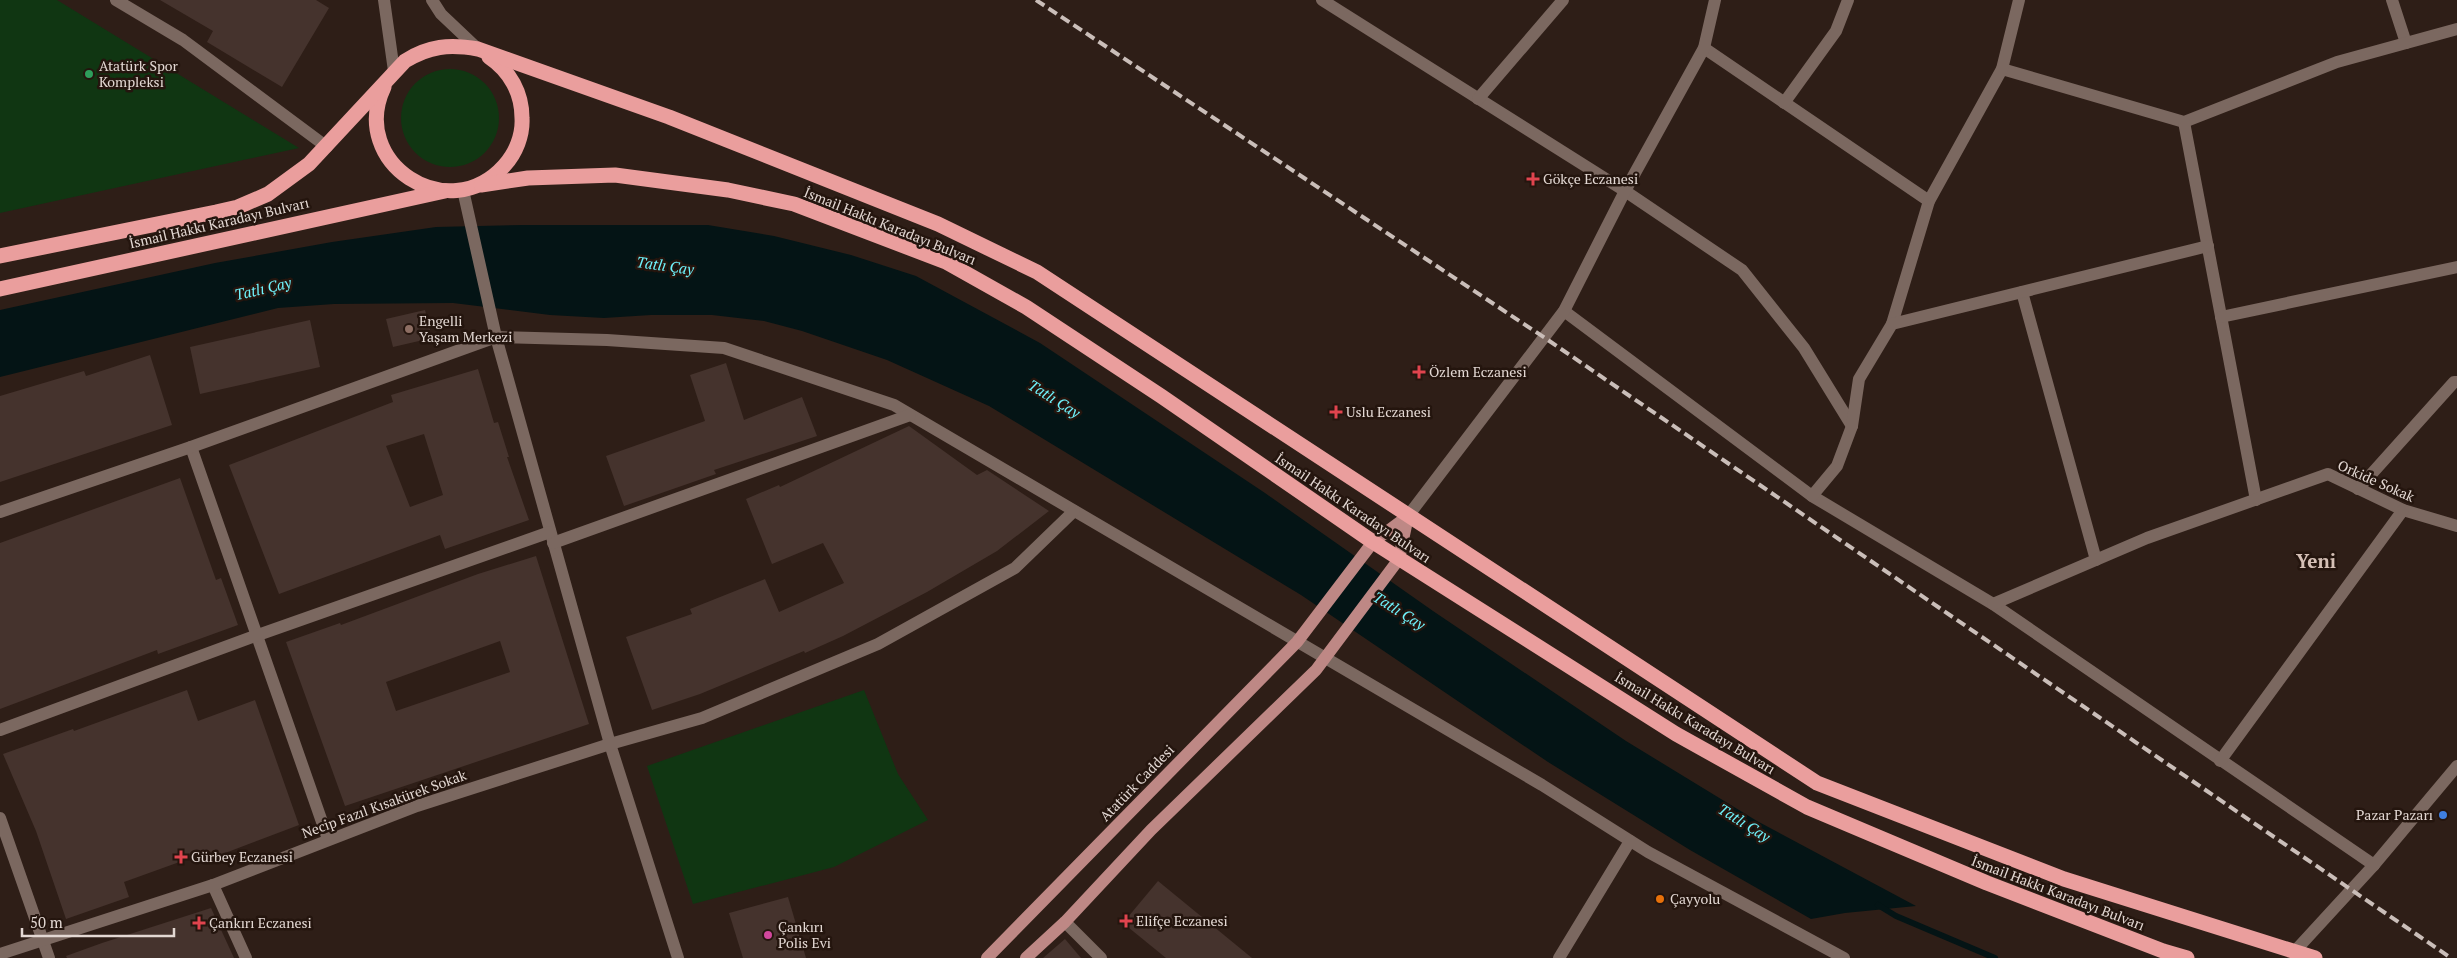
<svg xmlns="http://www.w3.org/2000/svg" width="2457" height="958" font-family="'PT Serif',serif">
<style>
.green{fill:#103612}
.water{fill:#041415}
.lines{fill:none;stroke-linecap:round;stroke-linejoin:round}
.stream{stroke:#041415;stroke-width:6}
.building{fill:#45332d;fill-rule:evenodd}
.minor{stroke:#7b6860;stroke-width:12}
.major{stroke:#be8885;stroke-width:12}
.highway{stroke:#ea9e9d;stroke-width:15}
.rail{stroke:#cabeb9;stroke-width:4;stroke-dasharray:10 5;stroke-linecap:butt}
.leisure-dot{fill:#2e9e5b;stroke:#24150e;stroke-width:2}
.health-dot{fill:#e0444e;stroke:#24150e;stroke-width:2}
.education-dot{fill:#8d6e63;stroke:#24150e;stroke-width:2}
.shop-dot{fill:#3f7fe0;stroke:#24150e;stroke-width:2}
.food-dot{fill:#e8710a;stroke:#24150e;stroke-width:2}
.hotel-dot{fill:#d1479c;stroke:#24150e;stroke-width:2}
.labels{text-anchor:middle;stroke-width:5;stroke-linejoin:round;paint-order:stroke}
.poi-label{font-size:14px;fill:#e3d8d3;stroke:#24150e;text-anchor:start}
.street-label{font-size:14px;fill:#e3d8d3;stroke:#24150e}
.water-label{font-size:15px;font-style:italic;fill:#6ff3fc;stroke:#24150e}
.district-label{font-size:19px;font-weight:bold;fill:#d5c0b6;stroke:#24150e}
</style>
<rect width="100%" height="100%" fill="#2e1e17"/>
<g class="green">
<path d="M0,0H57L299,148L0,213Z"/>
<circle cx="450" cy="118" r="49"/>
<path d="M864,690L898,774L928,820L834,867L693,904L647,766Z"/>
</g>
<path class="water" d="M524,225H708L774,236L851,255L916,276L1040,343L1265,493L1433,611L1626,741L1757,821L1916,906L1845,913L1811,919L1690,850L1548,762L1301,595L989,406L887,360L802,331L764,321L712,315H651L604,318L550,315L453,303L334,304L278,308L0,377V310L215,263L332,242L436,227Z"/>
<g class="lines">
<path class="stream" d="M1878,905L1896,916L1995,958"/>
</g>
<g class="building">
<path d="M160,0H316L329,8L282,87L207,42L213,31Z"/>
<path d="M425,310L432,338L393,347L386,319Z"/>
<path d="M310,320L320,367L200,394L190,347Z"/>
<path d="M150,355L172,425L0,482V396L84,371L86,376Z"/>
<path d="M726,363L744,420L802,397L817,436L714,470L716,474L624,506L606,456L705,421L690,375Z"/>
<path d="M478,369L494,423L498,422L509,457H507L529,520L445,549L440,535L279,594L229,465L393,402L391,395ZM424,434L443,495L410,507L386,446Z"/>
<path d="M909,426L977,475L987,470L1049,511L997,551L927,592L843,636L805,653L804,651L700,694L652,710L626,637L692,614L690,609L765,579L779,612L844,583L823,543L772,564L746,499L779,485L780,487Z"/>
<path d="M180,478L216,580L221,578L238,625L158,654L157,650L0,709V543Z"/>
<path d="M536,556L589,724L345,806L286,642L340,623L341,625L478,574ZM500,641L510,672L396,711L386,682Z"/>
<path d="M187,690L198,721L255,700L299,825L212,858L210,851L124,882L129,897L66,919L36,831L3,754L73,729L74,731Z"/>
<path d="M1158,881L1252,958H1166L1123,923Z"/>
<path d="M788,897L806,958H743L729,913Z"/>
<path d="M211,908L234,958H67L66,956L102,943Z"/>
<path d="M1065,939L1081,958H1043Z"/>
</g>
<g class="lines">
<g class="minor">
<path d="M116,0L183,40L327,147"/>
<path d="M384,0L394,71"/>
<path d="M432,0L441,14L478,49"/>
<path d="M1322,0L1625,191L1742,270L1804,348L1852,426"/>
<path d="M2392,0L2406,43"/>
<path d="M1704,48L1929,201"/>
<path d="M2002,69L2184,122L2337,62L2457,29"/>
<path d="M1478,99L1563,0"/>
<path d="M1784,103L1836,31L1848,0"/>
<path d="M2184,122L2256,500"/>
<path d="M463,190L496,337L610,744L678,958"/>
<path d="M2022,292L2096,560"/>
<path d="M1564,311L1812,496L1993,604L2374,865"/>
<path d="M2221,317L2457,267"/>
<path d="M1892,324L1929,201L2002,69L2019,0"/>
<path d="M191,447L328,839"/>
<path d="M2358,489L2454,382H2457"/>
<path d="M1812,496L1837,466L1852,426L1859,379L1892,324L2208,246"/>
<path d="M0,512L191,447L496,337L607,340L724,348L894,405L1542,785L1648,852L1844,958"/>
<path d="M1408,516L1564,311L1625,191L1704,48L1715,0"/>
<path d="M553,543L910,415"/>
<path d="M1993,604L2147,538L2328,474L2403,510L2457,526"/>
<path d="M0,730L255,636L550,532"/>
<path d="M2220,761L2403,510"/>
<path d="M0,818L49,958"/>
<path d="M213,885L246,958"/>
<path d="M1065,922L1101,958"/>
<path d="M2295,951L2374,865L2457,766"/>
<path d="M0,954L213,885L417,806L610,744L702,718L878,644L1015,568L1074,511"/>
<path d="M1559,958L1630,841"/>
</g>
<g class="major">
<path d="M987,958L1297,642L1373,542L1408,516"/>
<path d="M1026,958L1065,922L1151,830L1316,670L1399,559L1408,516"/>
</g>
<g class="highway">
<path d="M384,87C348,163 448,228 504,166C516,153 523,135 522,118C522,93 510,71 489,57"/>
<path d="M481,185L528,178L615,175L728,190L794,204L946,262L1026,307L1161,396L1373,542L1676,734L1807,807L1987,883L2163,951L2187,958"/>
<path d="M0,256L216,212L238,207L268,194L309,164L405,61C429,46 449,44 478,49L669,117L938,224L1037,272L1817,783L2064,879L2315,958"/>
<path d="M0,289L445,191"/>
</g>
<path class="rail" d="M1036,0L1545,338L2451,958"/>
</g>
<circle class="leisure-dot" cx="89" cy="74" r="5"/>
<g class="health-dot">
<path d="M1530.5 171.5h5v5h5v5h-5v5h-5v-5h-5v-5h5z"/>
<path d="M1416.5 364.5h5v5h5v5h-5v5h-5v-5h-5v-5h5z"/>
<path d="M1333.5 404.5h5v5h5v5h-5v5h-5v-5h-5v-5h5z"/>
<path d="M178.5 849.5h5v5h5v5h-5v5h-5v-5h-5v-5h5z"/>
<path d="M1123.5 913.5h5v5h5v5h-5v5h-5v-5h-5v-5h5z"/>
<path d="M196.5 915.5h5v5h5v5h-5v5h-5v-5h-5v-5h5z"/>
</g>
<circle class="education-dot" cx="409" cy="329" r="5"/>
<circle class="shop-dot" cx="2443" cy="815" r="5"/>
<circle class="food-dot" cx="1660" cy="899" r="5"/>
<circle class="hotel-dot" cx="768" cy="935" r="5"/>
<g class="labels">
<g class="poi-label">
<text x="99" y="71">Atatürk Spor<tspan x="99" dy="16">Kompleksi</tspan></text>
<text x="1543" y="184">Gökçe Eczanesi</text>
<text x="419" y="326">Engelli<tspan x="419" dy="16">Yaşam Merkezi</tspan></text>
<text x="1429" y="377">Özlem Eczanesi</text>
<text x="1346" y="417">Uslu Eczanesi</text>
<text x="2433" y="820" text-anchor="end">Pazar Pazarı</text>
<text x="191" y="862">Gürbey Eczanesi</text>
<text x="1670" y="904">Çayyolu</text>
<text x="1136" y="926">Elifçe Eczanesi</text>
<text x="209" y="928">Çankırı Eczanesi</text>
<text x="778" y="932">Çankırı<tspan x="778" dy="16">Polis Evi</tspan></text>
</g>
<g class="street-label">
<text transform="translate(219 223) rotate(-13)" y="5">İsmail Hakkı Karadayı Bulvarı</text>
<text transform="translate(890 226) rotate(22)" y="5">İsmail Hakkı Karadayı Bulvarı</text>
<text transform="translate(2376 481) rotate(24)" y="5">Orkide Sokak</text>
<text transform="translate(1353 508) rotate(34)" y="5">İsmail Hakkı Karadayı Bulvarı</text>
<text transform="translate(1695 723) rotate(31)" y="5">İsmail Hakkı Karadayı Bulvarı</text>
<text transform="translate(1137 783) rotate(-46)" y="5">Atatürk Caddesi</text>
<text transform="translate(384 804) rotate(-20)" y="5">Necip Fazıl Kısakürek Sokak</text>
<text transform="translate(2058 893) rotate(21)" y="5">İsmail Hakkı Karadayı Bulvarı</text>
</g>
<g class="water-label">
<text transform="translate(665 266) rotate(8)" y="5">Tatlı Çay</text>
<text transform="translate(263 289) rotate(-13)" y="5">Tatlı Çay</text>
<text transform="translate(1054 399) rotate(32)" y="5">Tatlı Çay</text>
<text transform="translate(1399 611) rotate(32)" y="5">Tatlı Çay</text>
<text transform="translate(1744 823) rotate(32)" y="5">Tatlı Çay</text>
</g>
<g class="district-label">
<text x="2316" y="568">Yeni</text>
</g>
</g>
<path d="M22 928v8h152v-8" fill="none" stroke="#e3d8d3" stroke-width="2.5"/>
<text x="30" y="928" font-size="15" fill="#e3d8d3" stroke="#24150e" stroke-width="4" paint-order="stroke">50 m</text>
</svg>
